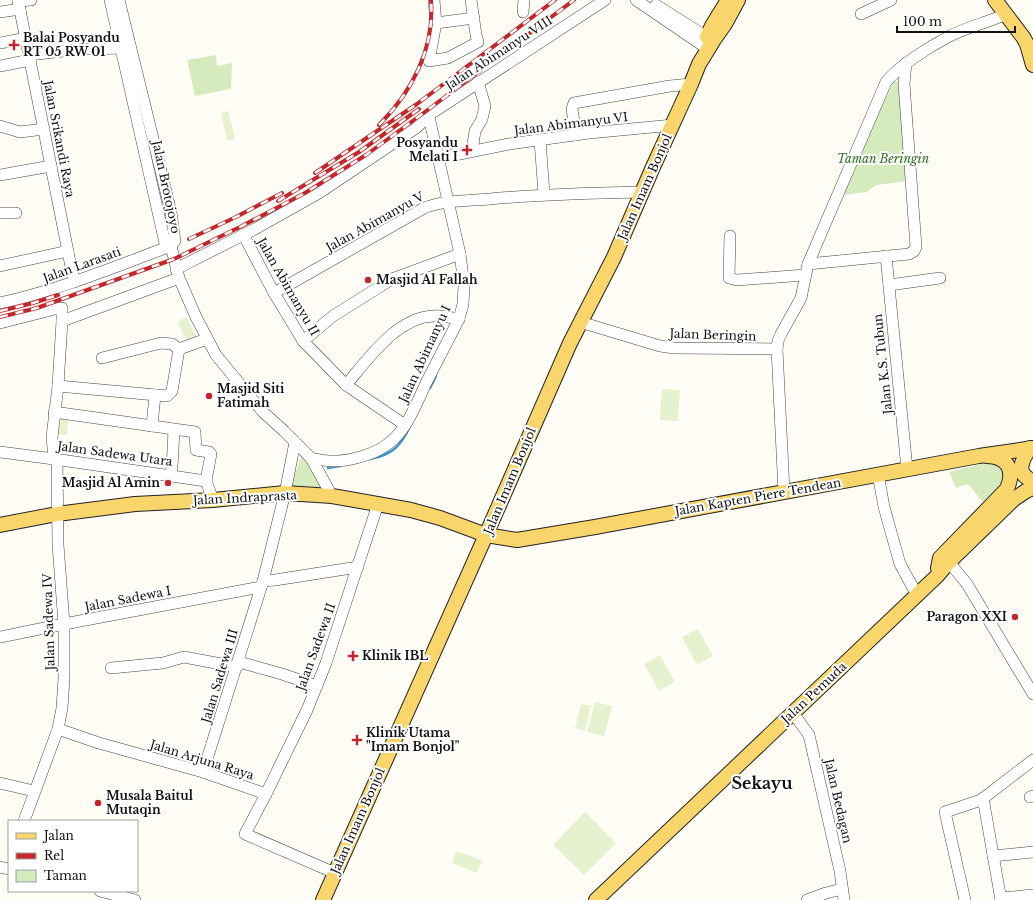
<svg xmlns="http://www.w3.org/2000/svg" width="1033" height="900" font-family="'Libre Baskerville',serif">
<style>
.green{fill:#d5ebbd}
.pitch{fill:#e6f2cf}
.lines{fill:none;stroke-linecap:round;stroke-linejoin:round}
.stream{stroke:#3f96cf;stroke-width:2.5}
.minor-casing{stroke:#444;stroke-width:12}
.major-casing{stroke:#222;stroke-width:16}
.minor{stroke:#fff;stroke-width:11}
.major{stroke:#f9d66b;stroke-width:14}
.rail-casing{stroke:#c4262e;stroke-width:4}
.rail{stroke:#fff;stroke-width:2.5;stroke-dasharray:8;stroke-linecap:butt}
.poi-dot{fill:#c4262e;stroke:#fff;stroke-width:1.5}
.labels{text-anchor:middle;stroke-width:4;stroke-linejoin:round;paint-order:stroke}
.poi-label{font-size:12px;font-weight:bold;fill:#111;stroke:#fff;text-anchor:start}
.street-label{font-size:12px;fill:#111;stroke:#fff}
.park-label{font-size:12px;font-style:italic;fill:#2f6b1f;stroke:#fff}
.district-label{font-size:16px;font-weight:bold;fill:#111;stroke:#fff}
</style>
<rect width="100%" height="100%" fill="#fffdf5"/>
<g class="green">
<path d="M216,55L217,66L232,63L231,89L195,96L187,60Z"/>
<path d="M894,81L903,83L909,181L876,185L867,192L843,195L862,146Z"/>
<path d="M303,452L324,488L291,485Z"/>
<path d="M981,464C988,464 995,464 1000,469C1011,480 990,494 983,502L969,485L966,484L956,488L949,472Z"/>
</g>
<g class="pitch">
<path d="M228,111L235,139L227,141L221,113Z"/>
<path d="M186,317L198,339L188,344L177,322Z"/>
<path d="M662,389L680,390L678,421L660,420Z"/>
<path d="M61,417L69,418L67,435L58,434Z"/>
<path d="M698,629L713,656L697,665L682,637Z"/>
<path d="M660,655L675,682L659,691L644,664Z"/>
<path d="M595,702L612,706L604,736L587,732Z"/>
<path d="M581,704L591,706L585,731L575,728Z"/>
<path d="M585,812L616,843L584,875L553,845Z"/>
<path d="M456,851L482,860L477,873L452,863Z"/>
</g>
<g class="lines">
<g class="stream">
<path d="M430,388L436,376"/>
<path d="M370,459C392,455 401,446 410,426"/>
<path d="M328,468L340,466"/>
</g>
<defs>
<g id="minor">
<path d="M18,0L74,282"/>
<path d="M110,0L165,243L171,246"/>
<path d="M119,0L171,212L175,241L171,246"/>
<path d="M434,0L436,23L429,61L448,58L478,42L476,35L471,0"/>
<path d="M636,0L708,49"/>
<path d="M18,1L31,0"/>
<path d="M656,5L713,41"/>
<path d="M0,12L20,9"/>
<path d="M523,12L524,0"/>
<path d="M861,14L891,0"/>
<path d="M436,23L474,18"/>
<path d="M0,43L26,38"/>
<path d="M29,55L80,49L128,48"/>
<path d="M0,66L30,60"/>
<path d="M0,126L20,132L44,129"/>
<path d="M576,135L572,109L574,103L670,86L691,84"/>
<path d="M540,140L544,194"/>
<path d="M472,151L475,131L482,119L485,106L478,82"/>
<path d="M440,158L509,144L589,133L673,125"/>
<path d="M0,175L51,166"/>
<path d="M0,213H16"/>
<path d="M243,234L274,293L303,341L346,385L405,425"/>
<path d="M730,236L729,278L737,280L805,275"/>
<path d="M171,246L179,278L196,317L216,355L263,412L284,431L311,458L332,496"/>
<path d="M886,256L907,469"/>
<path d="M808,264L909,254L914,251L916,247L904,84L906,63"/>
<path d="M0,266L68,251"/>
<path d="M176,269L253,230L319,193L416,128L432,113L605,0"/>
<path d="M889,285L940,278"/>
<path d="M274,293L424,208C445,200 468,201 490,199C541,194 591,193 642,192"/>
<path d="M0,303C59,290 114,267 171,246"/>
<path d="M62,321L179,278"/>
<path d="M580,322L660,346L674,348L777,349"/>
<path d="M0,323L59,308H62V321L58,386L52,437L54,459"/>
<path d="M303,341L333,316L392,279L460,254"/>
<path d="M102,358L161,343L172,344L179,349"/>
<path d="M346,385C368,359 397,317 434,316C442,315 451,318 459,319"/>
<path d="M58,386L167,396L172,391L179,349L207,339"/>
<path d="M54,412L195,432L196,450L209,452L211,454L206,481"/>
<path d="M152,426L155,395"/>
<path d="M0,452L54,459L206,481L213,500"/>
<path d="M311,458C328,462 340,462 356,458C401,448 409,419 427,381C438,360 448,340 459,319L463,304L464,285L460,254L429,117"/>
<path d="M57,459L58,545L64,624V678L62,708L58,729"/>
<path d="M878,474L884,507L900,564L917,595"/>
<path d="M171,476C173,460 173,446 174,430"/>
<path d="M784,492L777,349L778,341L781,334L801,298L808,264L886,82C900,65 929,47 948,37C966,27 987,23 1006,14"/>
<path d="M949,562L967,584L1033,694"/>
<path d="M263,581L275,580L358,567"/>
<path d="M0,637L64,624L261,587"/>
<path d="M239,662L282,674L317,686"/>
<path d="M111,668L163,663L184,657L237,667"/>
<path d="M793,713L809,735L840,871L844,900"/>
<path d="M203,772L263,581L285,493L295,442"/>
<path d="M0,783L34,791"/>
<path d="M266,794L307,710L326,663L378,504"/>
<path d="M1030,797L1033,796"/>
<path d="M983,798L1001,900"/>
<path d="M24,821L58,729L99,743L203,772L266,794L245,834L335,873"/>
<path d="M993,856L1033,852"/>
<path d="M0,867L9,869"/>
<path d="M100,891L135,900"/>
<path d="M1001,898L1033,895"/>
<path d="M807,900L826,893L842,889"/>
<path d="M965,900L945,812L981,800L1033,760"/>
</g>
<g id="major">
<path d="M995,0L1023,37L1027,44L1033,65"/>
<path d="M707,37L712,26L728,0"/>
<path d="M1030,448C1021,461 1015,474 1033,481"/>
<path d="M0,525L57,514L135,504L213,500L285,493L332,496L411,510L440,518L486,535L517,540L595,527L979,456L1033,448"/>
<path d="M938,568L940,558L1007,489C1015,470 1008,457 987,456"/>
<path d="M323,900L486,535L570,343L614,257L653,167L691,84L699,64L713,41L725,24L738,0"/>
<path d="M596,900L937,576L949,562L1014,499L1026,491L1033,488"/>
</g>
</defs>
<use href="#minor" class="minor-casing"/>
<use href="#major" class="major-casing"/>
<use href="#minor" class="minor"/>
<use href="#major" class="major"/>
<defs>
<g id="rail">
<path d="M379,125C412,92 435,48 431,0"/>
<path d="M315,173L417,104L555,0"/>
<path d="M278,201L359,152L419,109"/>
<path d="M189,239L234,218L282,193"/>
<path d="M0,311L33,303L58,295"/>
<path d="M0,317L37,308L174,259L240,227L305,193L366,155L425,112L574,0"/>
</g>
</defs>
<use href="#rail" class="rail-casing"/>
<use href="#rail" class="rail"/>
</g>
<g class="poi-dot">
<path d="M12 39h4v4h4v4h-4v4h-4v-4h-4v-4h4z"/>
<path d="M465 144h4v4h4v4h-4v4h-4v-4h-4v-4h4z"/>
<circle cx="368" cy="280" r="4"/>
<circle cx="209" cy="396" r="4"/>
<circle cx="168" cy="483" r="4"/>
<circle cx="1015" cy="617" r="4"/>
<path d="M351 650h4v4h4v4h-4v4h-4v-4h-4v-4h4z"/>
<path d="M355 734h4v4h4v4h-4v4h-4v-4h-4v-4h4z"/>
<circle cx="98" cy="803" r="4"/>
</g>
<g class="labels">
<g class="poi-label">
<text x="23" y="42">Balai Posyandu<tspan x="23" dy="14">RT 05 RW 01</tspan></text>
<text x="458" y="147" text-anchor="end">Posyandu<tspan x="458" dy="14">Melati I</tspan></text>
<text x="376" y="284">Masjid Al Fallah</text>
<text x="217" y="393">Masjid Siti<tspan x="217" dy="14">Fatimah</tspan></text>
<text x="160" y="487" text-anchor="end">Masjid Al Amin</text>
<text x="1007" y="621" text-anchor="end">Paragon XXI</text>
<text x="362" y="660">Klinik IBL</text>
<text x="366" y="737">Klinik Utama<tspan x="366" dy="14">"Imam Bonjol"</tspan></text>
<text x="106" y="800">Musala Baitul<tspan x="106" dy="14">Mutaqin</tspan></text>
</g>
<g class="street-label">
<text transform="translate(499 53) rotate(-33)" y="4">Jalan Abimanyu VIII</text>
<text transform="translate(571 124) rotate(-7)" y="4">Jalan Abimanyu VI</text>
<text transform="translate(59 139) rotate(79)" y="4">Jalan Srikandi Raya</text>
<text transform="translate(166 187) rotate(78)" y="4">Jalan Brotojoyo</text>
<text transform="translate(645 187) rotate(-66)" y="4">Jalan Imam Bonjol</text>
<text transform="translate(375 222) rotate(-29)" y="4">Jalan Abimanyu V</text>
<text transform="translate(82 265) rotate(-20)" y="4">Jalan Larasati</text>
<text transform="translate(288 287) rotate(60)" y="4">Jalan Abimanyu II</text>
<text transform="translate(713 335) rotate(2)" y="4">Jalan Beringin</text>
<text transform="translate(425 354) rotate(-65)" y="4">Jalan Abimanyu I</text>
<text transform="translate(883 364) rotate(-96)" y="4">Jalan K.S. Tubun</text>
<text transform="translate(115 454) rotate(8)" y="4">Jalan Sadewa Utara</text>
<text transform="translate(510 481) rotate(-67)" y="4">Jalan Imam Bonjol</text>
<text transform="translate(758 497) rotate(-10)" y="4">Jalan Kapten Piere Tendean</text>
<text transform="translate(245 498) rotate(-3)" y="4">Jalan Indraprasta</text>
<text transform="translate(128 599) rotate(-11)" y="4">Jalan Sadewa I</text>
<text transform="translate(49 622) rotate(-92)" y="4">Jalan Sadewa IV</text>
<text transform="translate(316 647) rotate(-70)" y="4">Jalan Sadewa II</text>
<text transform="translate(220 676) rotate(-73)" y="4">Jalan Sadewa III</text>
<text transform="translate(814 693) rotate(-43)" y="4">Jalan Pemuda</text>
<text transform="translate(202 760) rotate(17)" y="4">Jalan Arjuna Raya</text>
<text transform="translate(838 801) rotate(77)" y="4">Jalan Bedagan</text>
<text transform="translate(358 821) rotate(-66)" y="4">Jalan Imam Bonjol</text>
</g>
<g class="park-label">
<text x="883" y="163">Taman Beringin</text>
</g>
<g class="district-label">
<text x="762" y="789">Sekayu</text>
</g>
</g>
<rect x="8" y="820" width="130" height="72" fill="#ffffff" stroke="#a0a0a0"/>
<rect x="16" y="833" width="20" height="6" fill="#f9d66b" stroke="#a0a0a0"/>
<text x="44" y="840" font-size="12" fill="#111111">Jalan</text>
<rect x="16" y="853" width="20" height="6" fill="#c4262e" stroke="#a0a0a0"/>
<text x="44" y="860" font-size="12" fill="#111111">Rel</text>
<rect x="16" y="870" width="20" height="12" fill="#d5ebbd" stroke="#a0a0a0"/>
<text x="44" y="880" font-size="12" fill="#111111">Taman</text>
<path d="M897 26v6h118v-6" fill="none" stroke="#111111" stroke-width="2"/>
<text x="903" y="26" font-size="12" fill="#111111" stroke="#ffffff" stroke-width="3" paint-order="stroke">100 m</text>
</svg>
